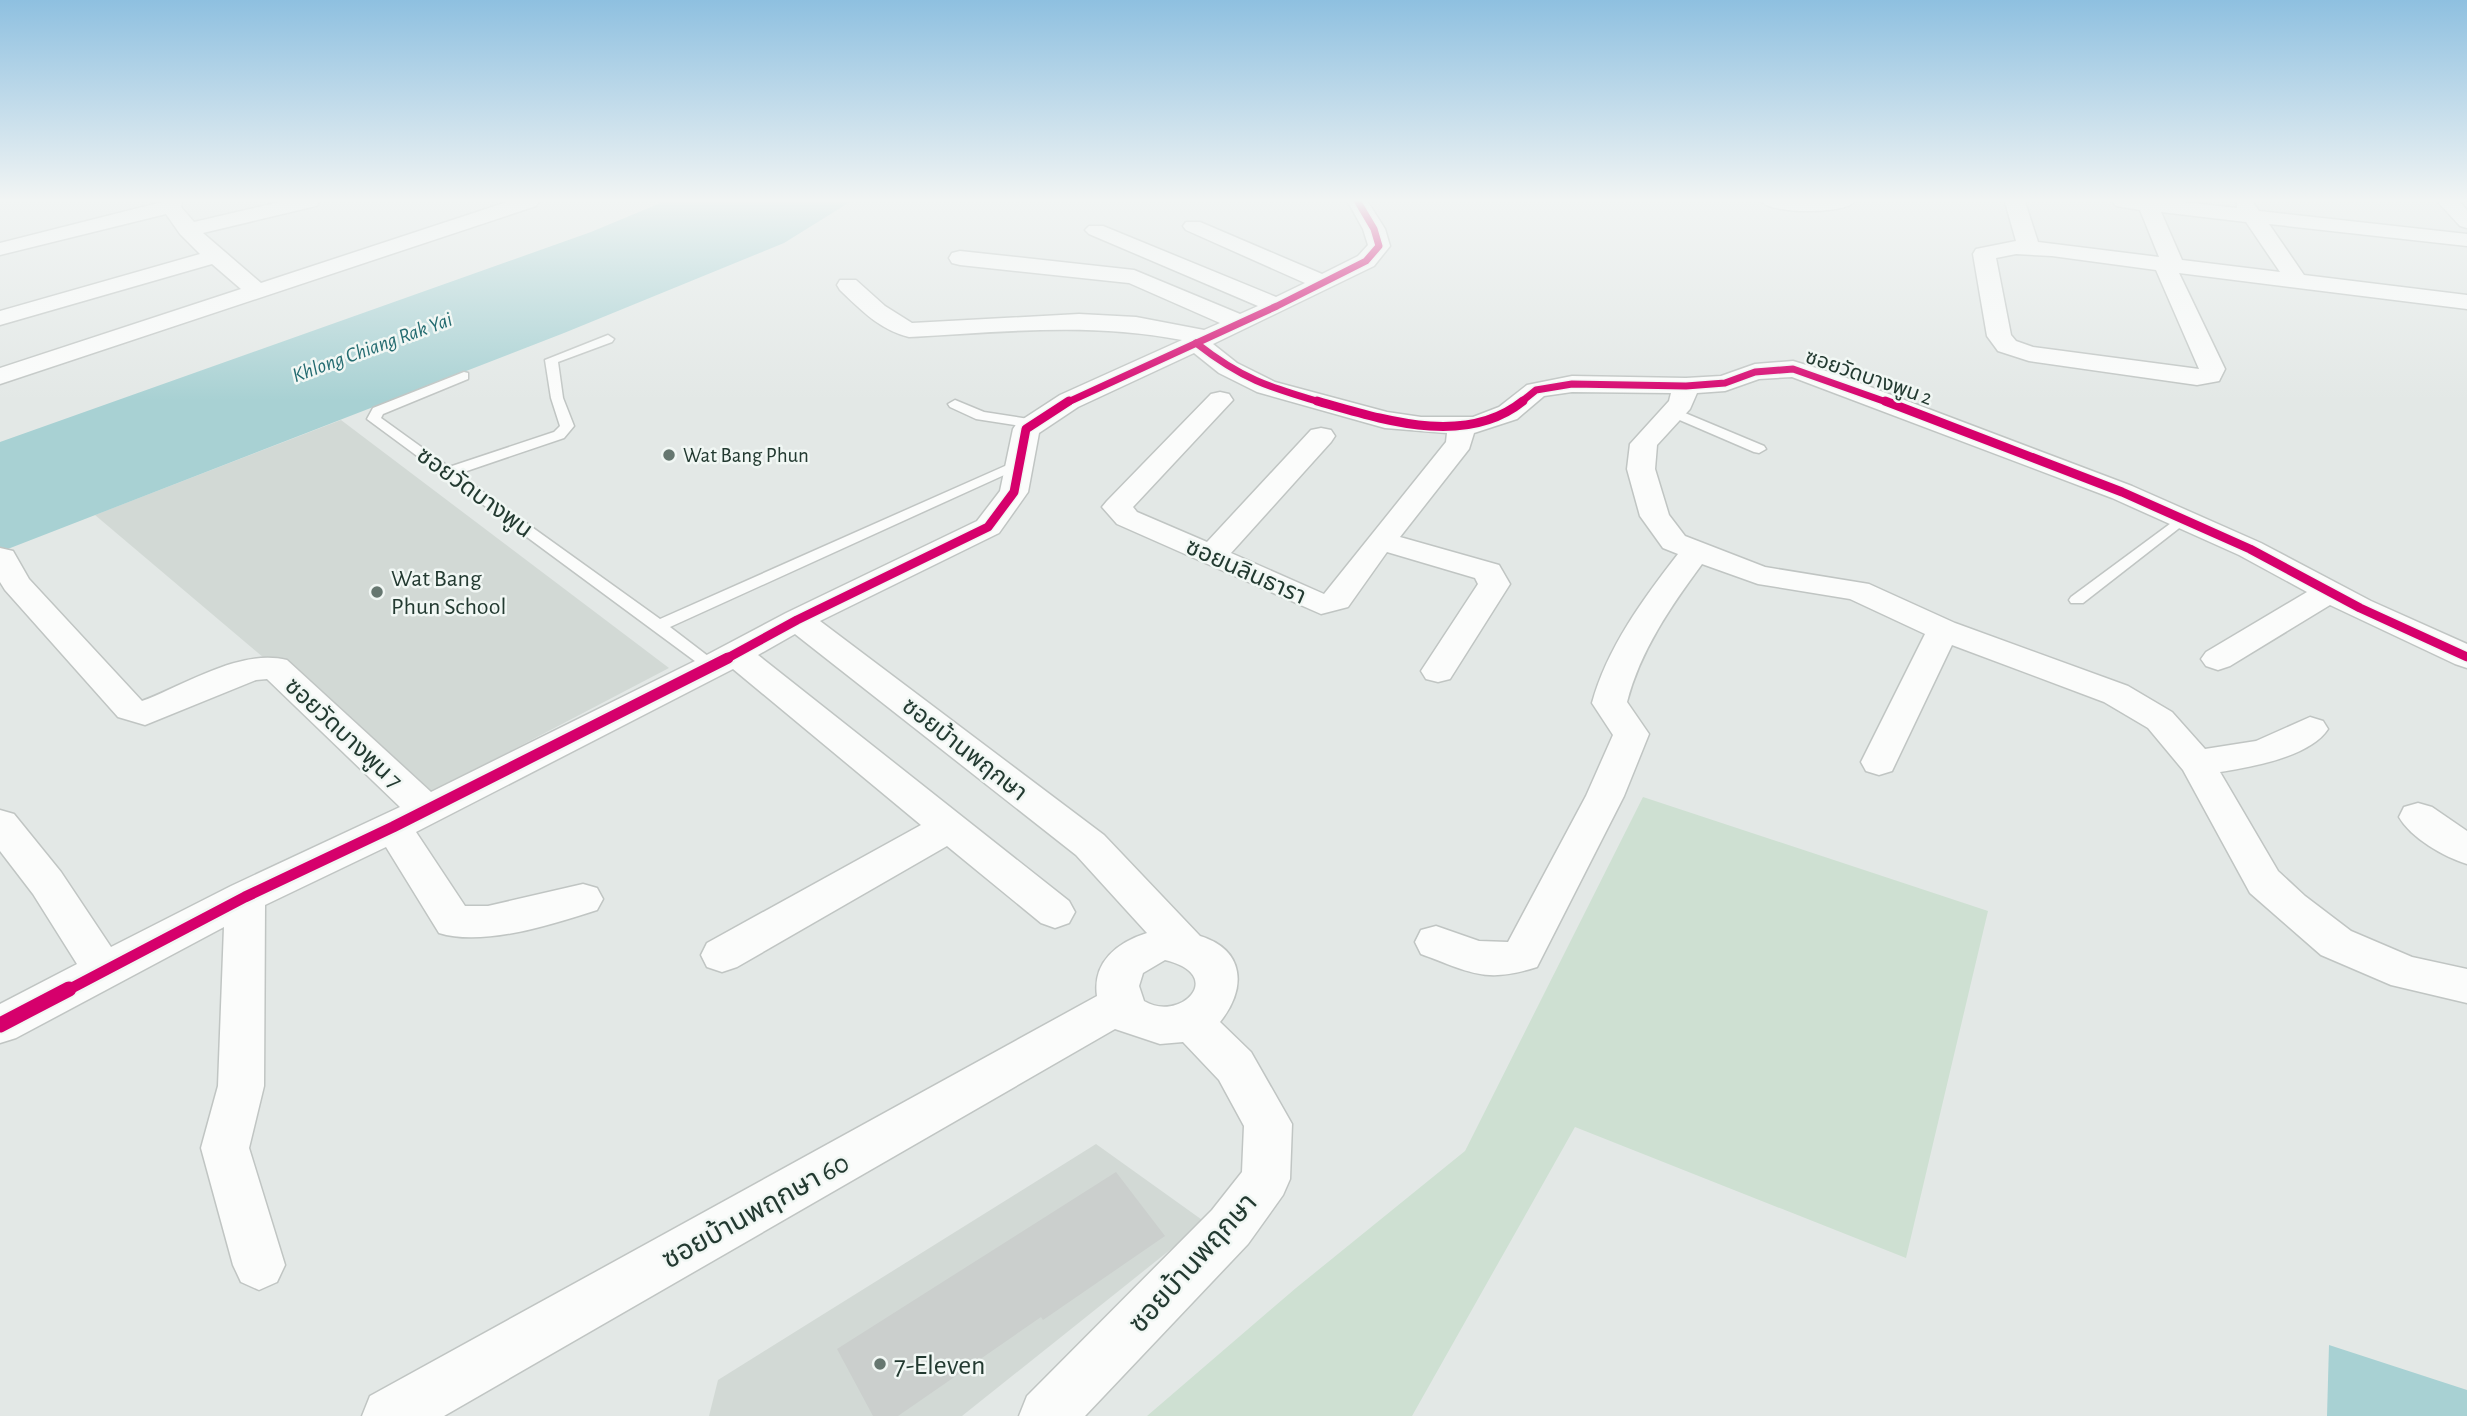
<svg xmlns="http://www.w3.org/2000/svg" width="2467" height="1416" font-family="'Alegreya Sans','Noto Sans Thai',sans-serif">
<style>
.built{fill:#d2d9d5}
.green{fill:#cee0d2}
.water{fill:#a8d1d3}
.building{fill:#cbcfcd}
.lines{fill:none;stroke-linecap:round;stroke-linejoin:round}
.lane-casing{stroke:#c0c5c3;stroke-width:3}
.street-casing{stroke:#c0c5c3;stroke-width:3}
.lane{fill:#fbfcfb;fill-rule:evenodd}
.street{fill:#fbfcfb;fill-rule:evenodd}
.cycleway-far3-casing{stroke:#f1f7f4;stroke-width:10}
.cycleway-far2-casing{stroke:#f1f7f4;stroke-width:12}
.cycleway-far1-casing{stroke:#f1f7f4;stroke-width:16}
.cycleway-casing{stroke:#f1f7f4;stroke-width:19}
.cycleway-far3{stroke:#d6006c;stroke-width:7}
.cycleway-far2{stroke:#d6006c;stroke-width:9}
.cycleway-far1{stroke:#d6006c;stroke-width:11}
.cycleway{stroke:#d6006c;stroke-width:15}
.poi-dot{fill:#667770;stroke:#f1f7f4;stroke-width:2.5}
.labels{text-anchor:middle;stroke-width:5;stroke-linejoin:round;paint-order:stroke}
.far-water-label{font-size:21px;font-style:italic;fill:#236b70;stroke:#f1f7f4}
.far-street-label{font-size:21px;fill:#233a31;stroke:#f1f7f4}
.far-poi-label{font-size:21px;fill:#233a31;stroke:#f1f7f4;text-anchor:start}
.street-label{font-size:24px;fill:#233a31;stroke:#f1f7f4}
.poi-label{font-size:24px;fill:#233a31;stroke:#f1f7f4;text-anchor:start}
.near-street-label{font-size:28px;fill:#233a31;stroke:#f1f7f4}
.near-poi-label{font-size:28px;fill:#233a31;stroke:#f1f7f4;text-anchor:start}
</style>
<rect width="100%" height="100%" fill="#e3e8e6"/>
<g class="built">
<path d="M341,420L669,668L426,795L95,515Z"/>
<path d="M1096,1144L1205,1222L962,1416H709L718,1380Z"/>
</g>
<path class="green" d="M1643,797L1988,911L1906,1258L1575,1127L1412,1416H1147L1296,1288L1465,1151Z"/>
<g class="water">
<path d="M663,202H850L784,243L564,333L0,552V442L591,232Z"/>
<path d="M2329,1345L2467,1390V1416H2327Z"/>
</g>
<path class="building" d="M1116,1172L1165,1236L1043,1320L1041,1317L898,1416H873L837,1349Z"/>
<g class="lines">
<defs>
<g id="lane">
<path d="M608,335L614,339L612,342L558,362L563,398L574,426L564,438L458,474L660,619L1014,462H1024L1026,465L670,627L721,666L719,670H707L367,419L373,408L464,372L468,373V379L383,414L381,418L449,467L554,432L560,426L551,398L545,360Z"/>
<path d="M955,400L984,412L1035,420L1042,424L1035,428L976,419L950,407L948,404Z"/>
<path d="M1673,408L1764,446L1766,449L1759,453L1754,452L1668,415L1666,412Z"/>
<path d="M2182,515L2189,519L2187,522L2083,603H2071L2069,600L2071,597Z"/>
</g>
<g id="street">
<path d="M162,202H182L181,207L194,222L280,202H319L316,206L203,233L261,283L507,202H539L536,206L0,384V368L241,289L212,264L0,325V311L200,254L180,234L166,214L0,255V243Z"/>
<path d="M1348,202H1368L1385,229L1390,246L1374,266L1213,344L1237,363L1275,382L1387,412L1421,417H1473L1499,407L1527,385L1572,376L1686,378L1721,376L1755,364L1793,361L1836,374L2132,486L2261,543L2371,601L2467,644V668L2455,664L2330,605L2230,666L2218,670L2206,666L2201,659L2206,652L2307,592L2239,555L2112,498L1792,377L1759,379L1725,391L1697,393L1690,409L1657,445L1655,469L1669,515L1685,536L1765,567L1869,584L1955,623L2128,686L2172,712L2205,749L2256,741L2310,717L2323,721L2328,729C2310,757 2251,767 2220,772L2278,871L2305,896L2351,931L2412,957L2467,969V1003L2391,985L2321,955L2250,893L2183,770L2148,728L2104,702L1952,645L1892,771L1879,775L1866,771L1861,762L1925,634L1850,599L1758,584L1702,564C1671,606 1640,651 1627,702L1649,734L1624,796L1537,967C1485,984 1470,972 1421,954L1415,942L1421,930L1436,926L1479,941L1508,942L1586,796L1613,735L1592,703C1607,648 1643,599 1678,554L1663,548L1640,516L1627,469L1630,444L1669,401L1671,393L1572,392L1544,396L1517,419L1474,433L1469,449L1400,537L1499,565L1510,584L1450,679L1438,682L1426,679L1421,671L1478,584L1475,578L1387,552L1348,607L1321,614L1117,524L1102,507L1107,501L1211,394L1220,392L1229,394L1233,400L1133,507L1137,512L1207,542L1311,430L1321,428L1331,430L1335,436L1331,442L1231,553L1324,594L1446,442L1447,433L1385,428L1257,392L1219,373L1194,353L1078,407L1039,433L1028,492L999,533L820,621L1104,835L1200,936C1245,950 1247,988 1220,1022L1251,1052L1292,1124L1290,1179L1283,1195L1248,1244L1085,1416H1019L1027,1396L1212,1210L1242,1172L1244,1126L1219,1080L1183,1042L1160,1044L1115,1029L444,1416H362L370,1396L1097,996C1092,962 1118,942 1147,933L1076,855L795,634L758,655L1069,901L1075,912L1069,923L1055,928L1041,923L947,846L737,967L722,972L707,967L701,955L707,943L921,825L733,669L416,832L465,906H488L583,884L597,888L603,899L597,910C554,924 483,947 439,933L386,847L265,905L264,1086L249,1148L285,1265L277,1282L259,1290L241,1282L233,1265L201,1148L218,1086L224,927L16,1038L0,1043V1004L77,964L33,894L0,851V810L14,814L61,872L111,947L231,886L400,807L267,679L256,680L145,725L118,717L5,590L0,582V548L13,551L29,579L142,701C185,685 241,648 287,660L431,792L701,658L786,613L977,521L1000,491L1013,429L1017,423L1060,395L1182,340C1090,322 1002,332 909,337C880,330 861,310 840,290L837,285L840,280H856L885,306L912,323L1079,314L1136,317L1204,330L1220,323L1129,283L960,265L952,263L949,258L952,253L960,251L1134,270L1240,314L1258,306L1089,234L1085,230L1089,226H1103L1276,297L1305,283L1186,230L1183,226L1186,222H1200L1322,274L1358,256L1368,245L1363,229ZM1165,960C1228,975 1180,1023 1144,1001L1139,986L1143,973Z"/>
<path d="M1762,202H1854C1844,214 1773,214 1762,202Z"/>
<path d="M2005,202H2025L2038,242L2159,257L2140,210L2116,206L2113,202H2183L2237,208V202H2253L2259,211L2467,234V246L2269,224L2304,275L2467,295V309L2179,273L2225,369L2219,381L2197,385L2029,361L1998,351L1987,336L1973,254L1976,249L2016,241ZM2161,212L2246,222L2280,272L2182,260ZM2016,254L2052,256L2156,270L2199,369L2033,347L2016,341L2011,335L1996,258Z"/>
<path d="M2438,202H2460L2467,210V228L2460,226Z"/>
<path d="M2418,803L2432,807L2467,831V864C2444,857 2411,838 2399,817L2404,807Z"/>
</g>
</defs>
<use href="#lane" class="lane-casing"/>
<use href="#street" class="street-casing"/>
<use href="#lane" class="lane"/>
<use href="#street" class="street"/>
<defs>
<g id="cycleway-far3">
<path d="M1196,343C1242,379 1268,387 1323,403"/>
<path d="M1066,403L1277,306L1366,261L1379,246L1374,229L1358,202"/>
<path d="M1520,403L1536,390L1572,384L1686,386L1725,383L1755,372L1793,369L1889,403"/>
</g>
<g id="cycleway-far2">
<path d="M1317,401C1381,419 1465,448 1523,401"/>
<path d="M1885,401L2122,492L2250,549L2360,608L2467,657"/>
<path d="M724,660L797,620L988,527L1014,492L1026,429L1069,401"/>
</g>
<path id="cycleway-far1" d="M66,991L245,897L393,827L728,658"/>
<path id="cycleway" d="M0,1025L69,989"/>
</defs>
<use href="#cycleway-far3" class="cycleway-far3-casing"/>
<use href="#cycleway-far2" class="cycleway-far2-casing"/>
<use href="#cycleway-far1" class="cycleway-far1-casing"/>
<use href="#cycleway" class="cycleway-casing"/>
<use href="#cycleway-far3" class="cycleway-far3"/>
<use href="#cycleway-far2" class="cycleway-far2"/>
<use href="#cycleway-far1" class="cycleway-far1"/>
<use href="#cycleway" class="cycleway"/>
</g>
<linearGradient id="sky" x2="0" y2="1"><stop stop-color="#8ec0e0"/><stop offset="0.5" stop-color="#f2f5f4"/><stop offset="1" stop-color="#f2f5f4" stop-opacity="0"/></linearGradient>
<rect width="2467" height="401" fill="url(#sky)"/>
<g class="poi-dot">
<circle cx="669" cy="455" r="7"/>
<circle cx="377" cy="592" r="7"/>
<circle cx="880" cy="1364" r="7"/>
</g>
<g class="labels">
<g class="far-water-label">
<text transform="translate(372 347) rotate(-20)" y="7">Khlong Chiang Rak Yai</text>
</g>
<g class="far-street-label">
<text transform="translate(1869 377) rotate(19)" y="7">ซอยวัดบางพูน 2</text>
</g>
<g class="far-poi-label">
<text x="683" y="462">Wat Bang Phun</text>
</g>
<g class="street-label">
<text transform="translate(475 492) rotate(36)" y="8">ซอยวัดบางพูน</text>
<text transform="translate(1246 571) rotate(24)" y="8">ซอยนลินธารา</text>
<text transform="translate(344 733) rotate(43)" y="8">ซอยวัดบางพูน 7</text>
<text transform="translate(965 749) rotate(38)" y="8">ซอยบ้านพฤกษา</text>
</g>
<g class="poi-label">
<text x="391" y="586">Wat Bang<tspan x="391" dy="28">Phun School</tspan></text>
</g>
<g class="near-street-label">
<text transform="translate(755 1210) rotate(-29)" y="10">ซอยบ้านพฤกษา 60</text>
<text transform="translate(1192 1262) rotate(-48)" y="10">ซอยบ้านพฤกษา</text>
</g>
<g class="near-poi-label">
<text x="894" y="1374">7-Eleven</text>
</g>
</g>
</svg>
